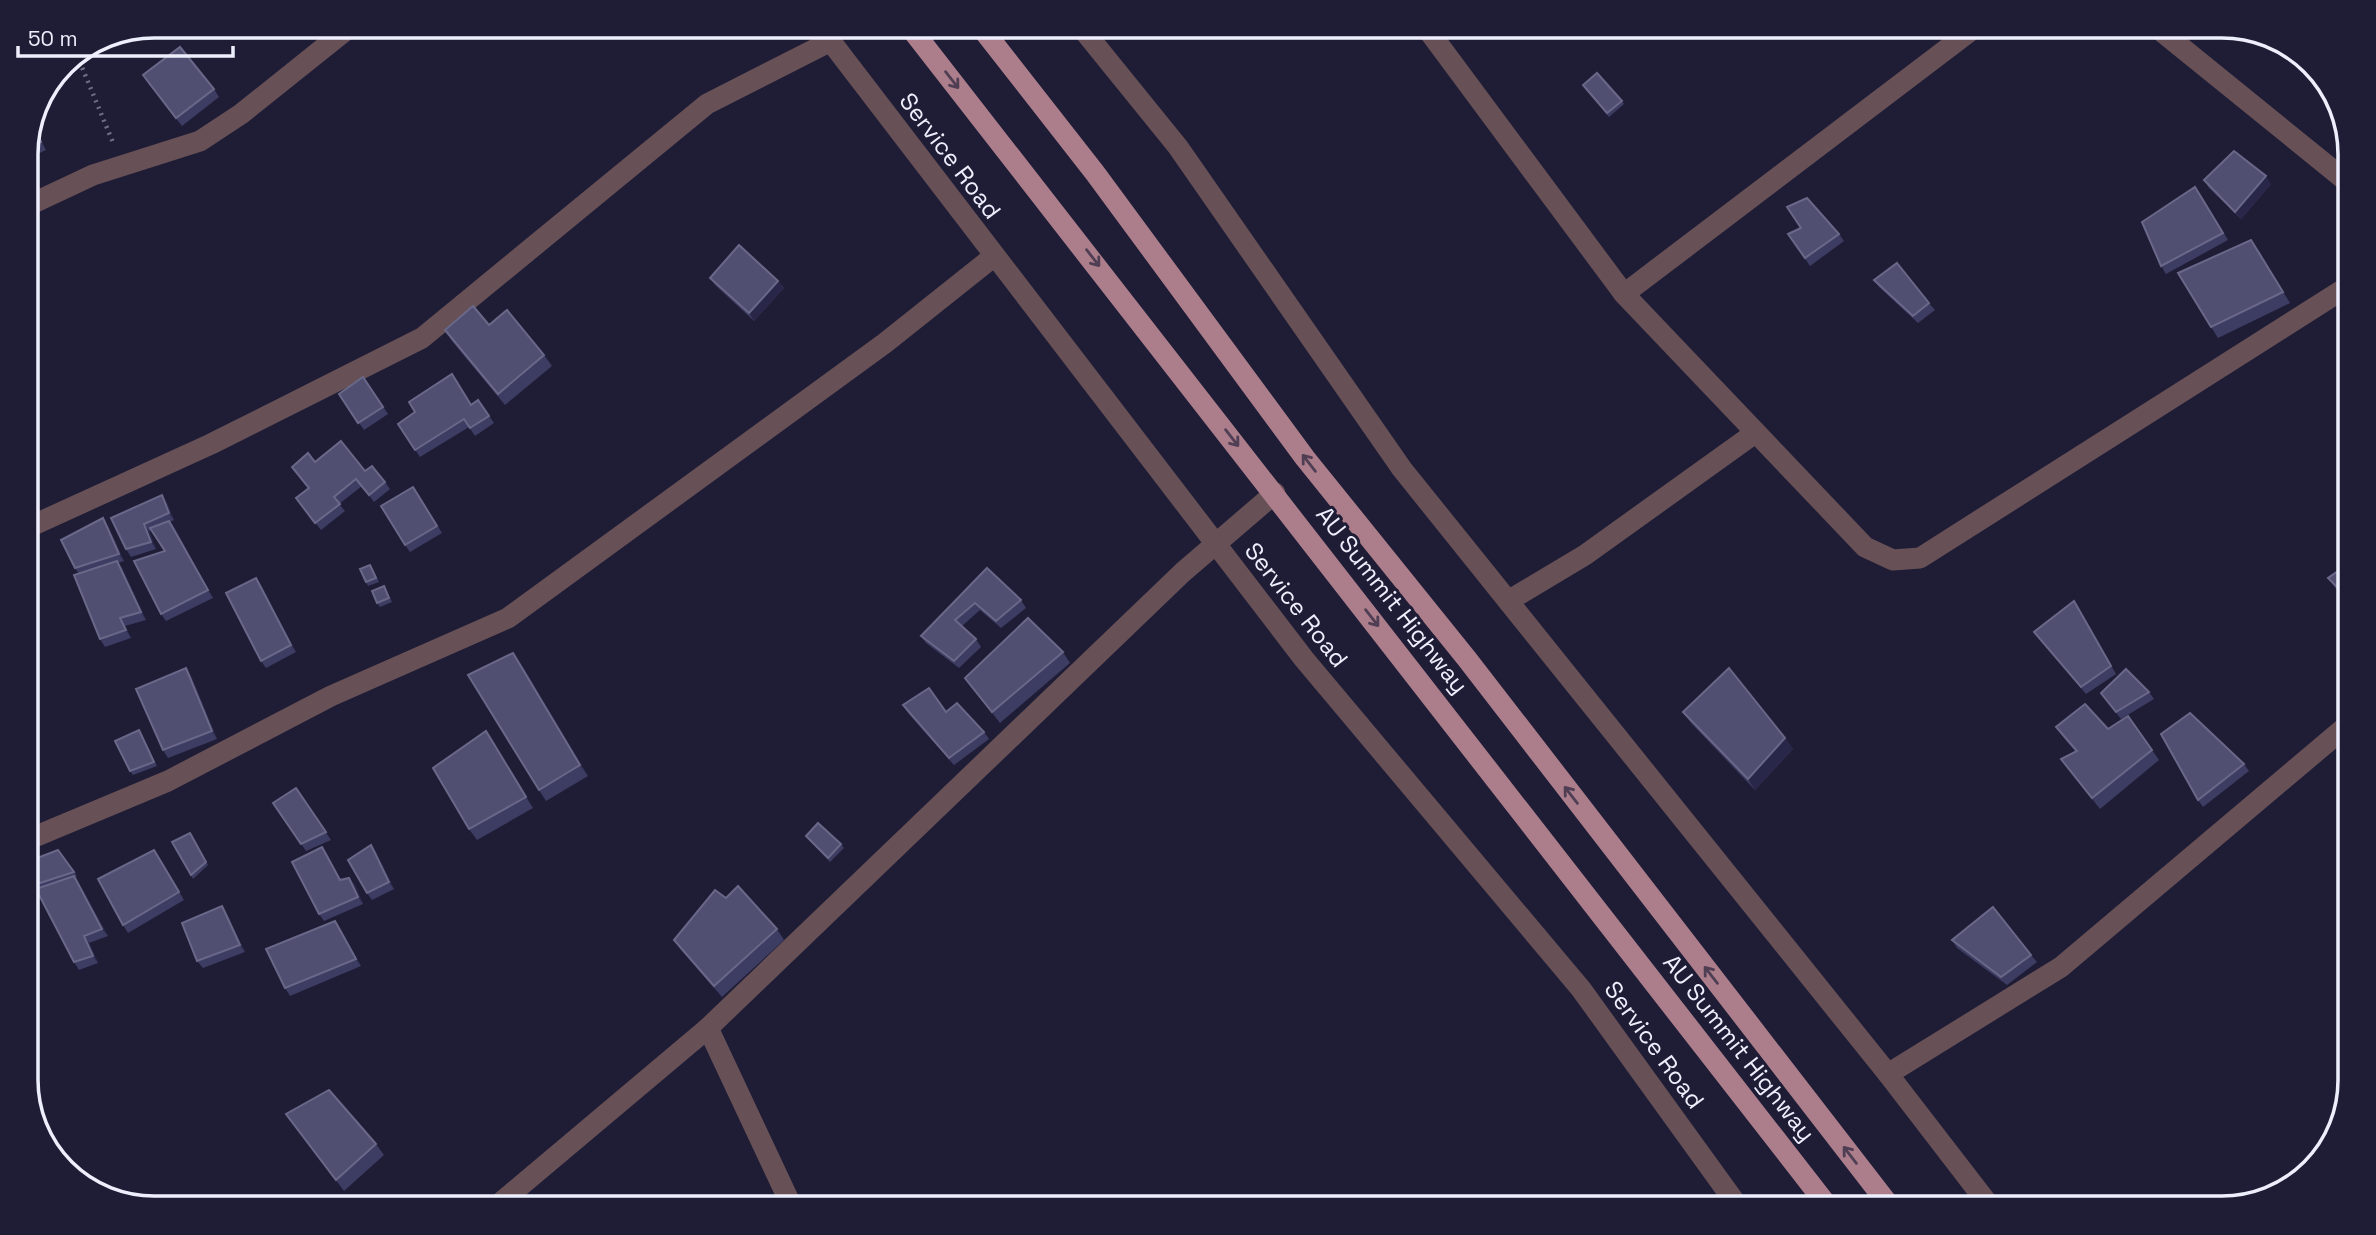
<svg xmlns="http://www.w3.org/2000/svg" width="2376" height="1235" font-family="'Space Grotesk',sans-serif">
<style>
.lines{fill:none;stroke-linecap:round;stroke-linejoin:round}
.path{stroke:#6f6e83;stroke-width:4.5;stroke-dasharray:2 5;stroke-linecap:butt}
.minor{stroke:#675056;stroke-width:21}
.primary{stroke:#ac7e8b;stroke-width:21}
.wall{fill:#3d3c62}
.shaded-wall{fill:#292749}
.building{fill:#504f72;stroke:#696888;stroke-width:2}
.oneway{stroke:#503f54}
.labels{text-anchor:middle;stroke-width:6;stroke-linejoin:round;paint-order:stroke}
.street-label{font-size:24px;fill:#eeeffd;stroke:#1f1d36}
.rim{fill:none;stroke:#eeeffd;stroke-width:3.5}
</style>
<rect width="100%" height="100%" fill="#1f1d36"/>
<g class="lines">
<path class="path" d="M77,55L114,145"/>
<g class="minor">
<path d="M819,26L1304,659L1581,989L1740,1209"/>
<path d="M1080,26L1178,147L1402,469L1888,1074L1992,1209"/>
<path d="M1425,26L1624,294L1865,547L1893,560L1920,558L2350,285"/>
<path d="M2155,26L2350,184"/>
<path d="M27,206L93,175L200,141L241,114L351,26"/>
<path d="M1624,294L1977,26"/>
<path d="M27,528L211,444L422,338L707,104L831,41"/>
<path d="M1508,601L1585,555L1755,433"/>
<path d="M27,840L168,781L331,696L508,618L885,343L993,257"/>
<path d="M708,1028L793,1209"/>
<path d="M1888,1074L2061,967L2350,723"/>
<path d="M493,1209L708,1028L1183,572L1275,493"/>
</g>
<g class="primary">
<path d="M909,26L1830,1209"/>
<path d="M980,26L1095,173L1305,458L1467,659L1892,1209"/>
</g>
</g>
<g class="wall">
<path d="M1829,26H1859L1836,37Z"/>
<path d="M1923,26H1947L1933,39Z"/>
<path d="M148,83L214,89L219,97L182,126Z"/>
<path d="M1583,85L1622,101L1624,104L1609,117Z"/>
<path d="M35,127L46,150L27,159V146Z"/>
<path d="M2204,180L2271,184L2241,219L2209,188Z"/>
<path d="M2201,195L2228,240L2166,274L2161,266Z"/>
<path d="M1788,234H1839L1844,241L1810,266Z"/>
<path d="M2259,251L2290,303L2218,338L2211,327Z"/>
<path d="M710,278L778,281L784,288L754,321L715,285Z"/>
<path d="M1874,280L1929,303L1935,310L1918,323L1879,287Z"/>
<path d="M489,325L544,355L552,366L505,405L452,341L445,330Z"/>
<path d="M363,377L388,414L364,430L339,394Z"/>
<path d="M478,400L494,423L475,436L469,427L420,457L398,424L472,405Z"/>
<path d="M315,462L365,471L385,482L390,489L374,502L362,486L339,504L345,511L321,530L296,498L309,488L292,467Z"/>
<path d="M418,494L442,533L410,552L405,545Z"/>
<path d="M162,495L167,503L174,520L170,522L213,598L166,621L161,614L165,551L152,530L149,531L156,549L131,557L126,549Z"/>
<path d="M108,526L124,561L118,563L122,568L146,620L125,626L131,638L105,647L100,639L79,574L75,568Z"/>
<path d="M2350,563V603L2336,589L2328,578Z"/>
<path d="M987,568L1021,600L1026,608L1001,628L980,610L962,626L976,639L981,647L959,668L926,643L921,636Z"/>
<path d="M373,569L379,582L368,586L366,582Z"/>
<path d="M256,578L261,585L296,652L266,668L261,661Z"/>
<path d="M384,586L392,602L380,607L377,603Z"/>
<path d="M2074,601L2116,674L2086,694L2034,632Z"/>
<path d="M1063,652L1070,663L1000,723L965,678Z"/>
<path d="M521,664L588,776L546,801L539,790Z"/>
<path d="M191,676L217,739L168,758L163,750Z"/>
<path d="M2149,692L2154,699L2121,719L2101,693Z"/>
<path d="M903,705L946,712L984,732L989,739L954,765L908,713Z"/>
<path d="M1683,712L1785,738L1793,749L1755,790L1691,723Z"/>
<path d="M2128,716L2159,760L2100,809L2061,759L2075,751L2064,738L2056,727L2108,729Z"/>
<path d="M486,731L533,808L477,840L469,829Z"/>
<path d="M141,734L157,766L133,775L130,771Z"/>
<path d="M2244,764L2249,771L2203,807L2198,800Z"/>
<path d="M296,788L331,840L306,851L273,803Z"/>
<path d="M806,836L841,844L844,848L830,862Z"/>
<path d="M192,837L208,865L193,879L191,875Z"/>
<path d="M371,845L376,852L394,889L372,900L367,893Z"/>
<path d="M327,854L341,880L349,878L355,885L363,904L324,921L319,914Z"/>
<path d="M159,857L184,900L128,933L123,925Z"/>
<path d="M74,872L77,876L75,877L108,936L89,943L98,963L79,970L74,962L37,884Z"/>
<path d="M726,898L777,929L784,940L722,997L682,951L674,940Z"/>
<path d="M222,906L227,914L245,952L203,968L197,961Z"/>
<path d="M340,928L361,966L290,996L285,988Z"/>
<path d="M1952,940L2031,955L2037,962L2007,985L1957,948Z"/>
<path d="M294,1124L376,1144L384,1155L344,1191Z"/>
</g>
<g class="shaded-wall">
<path d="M2266,37L2275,39L2271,44Z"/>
<path d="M35,127L46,150L41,142L35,128Z"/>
<path d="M2266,176L2271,184L2241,219L2235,212Z"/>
<path d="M2251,240L2259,251L2290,303L2283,292Z"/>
<path d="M778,281L784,288L754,321L749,313Z"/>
<path d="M162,495L167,503L174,520L169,513Z"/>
<path d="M103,518L108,526L124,561L119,554Z"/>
<path d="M169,521L175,528L213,598L208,590Z"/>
<path d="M144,524L149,531L156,549L151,542Z"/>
<path d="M117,561L122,568L146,620L141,612Z"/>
<path d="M256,578L261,585L296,652L291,645Z"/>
<path d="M120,618L125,626L131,638L126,630Z"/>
<path d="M513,653L521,664L588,776L580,765Z"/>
<path d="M186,668L191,676L217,739L212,731Z"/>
<path d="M486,731L494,742L533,808L526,797Z"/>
<path d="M1785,738L1793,749L1755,790L1748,779Z"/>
<path d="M371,845L376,852L394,889L389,882Z"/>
<path d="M322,847L327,854L345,888L340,880Z"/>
<path d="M74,876L79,883L108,936L102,929Z"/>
<path d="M349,878L355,885L363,904L358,897Z"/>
<path d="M222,906L227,914L245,952L240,945Z"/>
<path d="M335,921L340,928L361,966L356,959Z"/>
<path d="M84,936L89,943L98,963L93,956Z"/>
</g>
<g class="building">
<path d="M1924,26H1933L1928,31Z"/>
<path d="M180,47L214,89L176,118L143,75Z"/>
<path d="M1597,73L1622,101L1607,113L1583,85Z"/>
<path d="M35,128L41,142L27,149V146Z"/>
<path d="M2234,151L2266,176L2235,212L2204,180Z"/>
<path d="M2195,187L2223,233L2161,266L2142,222Z"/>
<path d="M1807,198L1839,234L1805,258L1788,234L1801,228L1787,207Z"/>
<path d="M2251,240L2283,292L2211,327L2178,273Z"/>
<path d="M739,245L778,281L749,313L710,278Z"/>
<path d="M1897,263L1929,303L1913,316L1874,280Z"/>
<path d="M473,306L489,325L507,310L544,355L498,394L445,330Z"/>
<path d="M452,374L471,405L478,400L489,416L470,428L464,419L415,450L398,424L415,412L409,402Z"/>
<path d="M363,377L383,407L358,423L339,394Z"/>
<path d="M341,441L365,471L372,466L385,482L369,495L356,479L334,497L340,504L315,523L296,498L309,488L292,467L308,453L315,462Z"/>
<path d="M413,487L437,526L405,545L381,506Z"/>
<path d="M162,495L169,513L144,524L151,542L126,549L111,518Z"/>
<path d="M103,518L119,554L75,568L61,540Z"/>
<path d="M169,521L208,590L161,614L134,561L165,551L150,528Z"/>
<path d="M117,561L141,612L120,618L126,630L100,639L74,575Z"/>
<path d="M2350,563V600L2328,578Z"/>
<path d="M370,565L376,578L366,582L360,569Z"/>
<path d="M987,568L1021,600L996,621L975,603L955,620L976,639L954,661L921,636Z"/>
<path d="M256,578L291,645L261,661L226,593Z"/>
<path d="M384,586L389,598L377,603L372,591Z"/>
<path d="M2074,601L2111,666L2081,687L2034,632Z"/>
<path d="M1028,618L1063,652L992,712L965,678Z"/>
<path d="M513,653L580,765L539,790L468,675Z"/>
<path d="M186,668L212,731L163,750L136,689Z"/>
<path d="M1729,668L1785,738L1748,779L1683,712Z"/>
<path d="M2126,669L2149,692L2116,712L2101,693Z"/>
<path d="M929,688L946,712L957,703L984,732L949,758L903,705Z"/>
<path d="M2085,704L2108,729L2128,716L2152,750L2092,798L2061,759L2077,751L2056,727Z"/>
<path d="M2190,713L2244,764L2198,800L2161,734Z"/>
<path d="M139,730L154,762L130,771L115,741Z"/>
<path d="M486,731L526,797L469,829L433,768Z"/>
<path d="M296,788L326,832L301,844L273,803Z"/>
<path d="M818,823L841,844L828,858L806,836Z"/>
<path d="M190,833L206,862L191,875L172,842Z"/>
<path d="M371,845L389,882L367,893L348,860Z"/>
<path d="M322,847L340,880L349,878L358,897L319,914L292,862Z"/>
<path d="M58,850L74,872L37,884L27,865V862Z"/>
<path d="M154,850L179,892L123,925L98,879Z"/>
<path d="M74,876L102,929L84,936L93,956L74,962L36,889Z"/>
<path d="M738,886L777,929L714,986L674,940L715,890L726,898Z"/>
<path d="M222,906L240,945L197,961L182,923Z"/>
<path d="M1993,907L2031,955L2001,977L1952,940Z"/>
<path d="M335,921L356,959L285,988L266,949Z"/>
<path d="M329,1090L376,1144L336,1180L286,1114Z"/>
</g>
<defs><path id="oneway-shaft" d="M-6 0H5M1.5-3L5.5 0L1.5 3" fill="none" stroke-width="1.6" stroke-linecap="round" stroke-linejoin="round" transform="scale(1.75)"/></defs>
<g class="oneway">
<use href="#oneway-shaft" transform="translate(952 80) rotate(52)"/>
<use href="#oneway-shaft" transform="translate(1093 258) rotate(52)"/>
<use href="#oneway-shaft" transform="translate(1232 438) rotate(52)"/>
<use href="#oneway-shaft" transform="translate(1309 463) rotate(-128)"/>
<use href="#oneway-shaft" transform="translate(1372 618) rotate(52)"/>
<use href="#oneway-shaft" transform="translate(1571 795) rotate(-128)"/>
<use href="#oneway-shaft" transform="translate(1711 975) rotate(-128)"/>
<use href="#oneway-shaft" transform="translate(1850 1155) rotate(-128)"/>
</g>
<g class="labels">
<g class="street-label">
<text transform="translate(950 156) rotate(53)" y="8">Service Road</text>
<text transform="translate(1392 600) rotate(52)" y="8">AU Summit Highway</text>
<text transform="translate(1296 605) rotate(52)" y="8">Service Road</text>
<text transform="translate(1654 1045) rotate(54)" y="8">Service Road</text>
<text transform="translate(1739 1048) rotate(52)" y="8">AU Summit Highway</text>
</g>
</g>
<path d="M0 0H2376V1235H0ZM154 38H2222A116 116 0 0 1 2338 154V1080A116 116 0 0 1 2222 1196H154A116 116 0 0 1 38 1080V154A116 116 0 0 1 154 38Z" fill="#1f1d36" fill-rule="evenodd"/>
<path class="rim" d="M154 38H2222A116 116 0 0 1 2338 154V1080A116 116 0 0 1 2222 1196H154A116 116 0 0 1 38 1080V154A116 116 0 0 1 154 38Z"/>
<path d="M18 46v10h215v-10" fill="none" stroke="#eeeffd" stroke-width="3.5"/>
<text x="28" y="46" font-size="21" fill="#eeeffd" stroke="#1f1d36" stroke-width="5" paint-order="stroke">50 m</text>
</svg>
